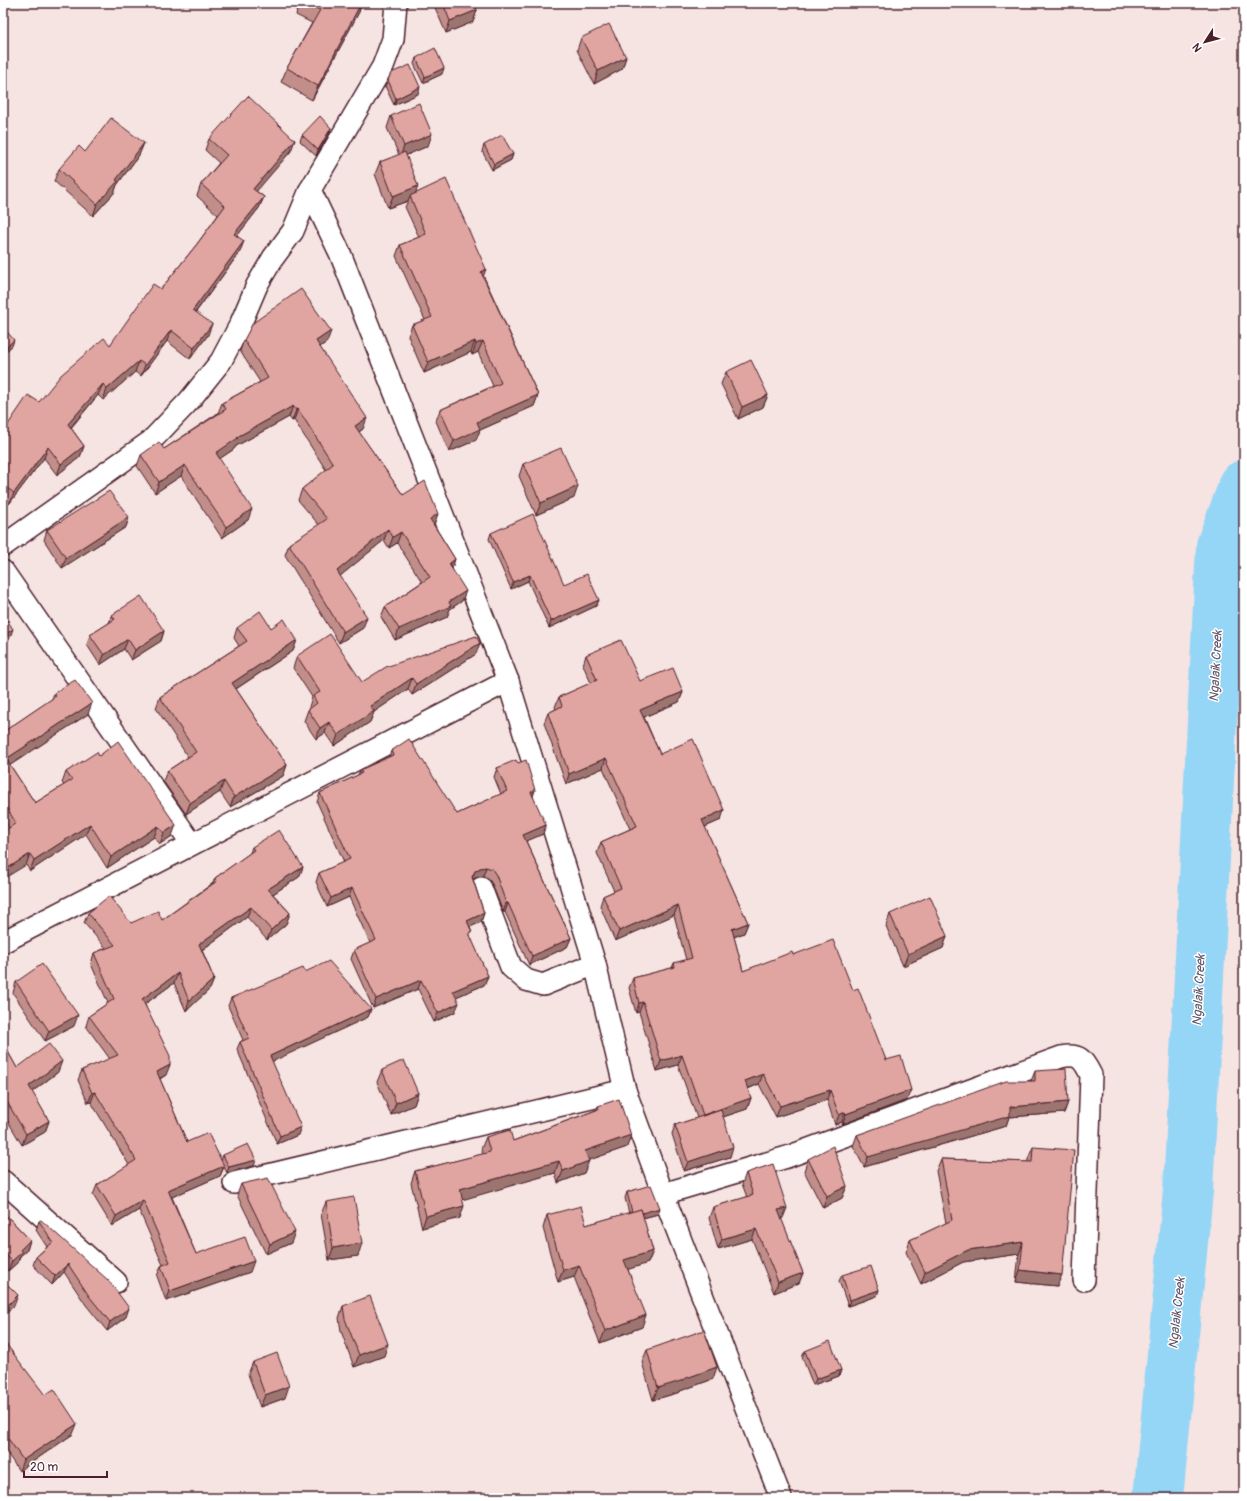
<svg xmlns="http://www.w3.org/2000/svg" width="1247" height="1501" font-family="Pangolin,sans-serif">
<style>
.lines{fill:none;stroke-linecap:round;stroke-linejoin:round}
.river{stroke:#95d5f6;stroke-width:50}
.minor-casing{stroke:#4a1f2b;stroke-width:24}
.minor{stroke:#fff;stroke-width:21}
.wall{fill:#c18e8a;stroke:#4a1f2b}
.shaded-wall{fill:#9d7470;stroke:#4a1f2b}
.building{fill:#e0a5a0;stroke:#4a1f2b}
.labels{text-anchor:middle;stroke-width:3;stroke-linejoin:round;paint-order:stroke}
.water-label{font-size:13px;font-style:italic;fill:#605668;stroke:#fff}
</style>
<rect width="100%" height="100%" fill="#f6e4e2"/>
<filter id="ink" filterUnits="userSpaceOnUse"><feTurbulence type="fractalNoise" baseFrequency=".025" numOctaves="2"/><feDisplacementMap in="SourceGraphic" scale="8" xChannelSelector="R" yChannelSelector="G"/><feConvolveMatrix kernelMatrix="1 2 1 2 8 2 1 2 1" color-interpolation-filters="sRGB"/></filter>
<g filter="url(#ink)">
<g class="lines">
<path class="river" d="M1158,1498L1188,1191L1221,546L1244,485"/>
<defs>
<g id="minor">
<path d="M396,3L393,39L383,66L310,190L340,253L508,681L595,964L625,1090L663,1194L781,1498"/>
<path d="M3,546L151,441L189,401L221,361L240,325L257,285L273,258L293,231L310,190"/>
<path d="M3,571L192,844"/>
<path d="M481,888L511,967L526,980L543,985L595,964"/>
<path d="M3,942L508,681"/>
<path d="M3,1181L116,1282"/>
<path d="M234,1183L625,1090"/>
<path d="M663,1194L787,1157L1061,1057C1079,1053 1083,1059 1091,1075L1084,1280"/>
</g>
</defs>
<use href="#minor" class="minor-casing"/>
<use href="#minor" class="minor"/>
</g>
<g class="wall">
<path d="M283,3H362L359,12L312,100L281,82L287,68L312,23L296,15L297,10Z"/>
<path d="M433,3H481L475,5L477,10L473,22L446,33Z"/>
<path d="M581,38L626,57L622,69L594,84L577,50Z"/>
<path d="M416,58L442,74L423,83L414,64Z"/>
<path d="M388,80L418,94L394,105L385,86Z"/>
<path d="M391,116L428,146L406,155L416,193L484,277L538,395L534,406L480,430L476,440L449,452L436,421L440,410L493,386L478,352L472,355L471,352L424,373L408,336L412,325L425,320L396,256L400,245L419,237L405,207L408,201L388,208L375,174L380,162L399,155L387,128Z"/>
<path d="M331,128L329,134L316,156L300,141L302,135Z"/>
<path d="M209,139L291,151L256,191L264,197L259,208L237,236L240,252L196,312L208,335L190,359L167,341L141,376L135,372L103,400L98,395L71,428L84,446L80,457L57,475L44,458L9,504L3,499V432L110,345L161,289L197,244L218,215L197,196L201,184L219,163L205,150Z"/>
<path d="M144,143L139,155L117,185L114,193L93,216L54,181L59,169L85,152Z"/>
<path d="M484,145L513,154L511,160L492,170L482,151Z"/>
<path d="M244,340L327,342L320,347L363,429L359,432L403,495L434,525L455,559L452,569L462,601L450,609L447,617L395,640L381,617L385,607L422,582L397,543L389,548L384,540L340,576L363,628L339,643L285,555L289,544L319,525L298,500L302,489L326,470L294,420L292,421L289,417L236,446L234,449L219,459L248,520L222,538L181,476L155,493L137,466L141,455L164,449L218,413L222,403L260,382L240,351Z"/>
<path d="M726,372L768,395L763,407L738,419L721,384Z"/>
<path d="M523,464L574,498L536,515L519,476Z"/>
<path d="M129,517L126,527L62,568L44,540L47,530Z"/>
<path d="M491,533L564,584L599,600L596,606L549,628L528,581L511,589L489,539Z"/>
<path d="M112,615L164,631L161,641L131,660L124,649L100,665L87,645L90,635L109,623Z"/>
<path d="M237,628H271L297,640L293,651L236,689L287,765L283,776L230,807L220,792L186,814L163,781L167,771L188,757L156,708L160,697L239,646L234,638Z"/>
<path d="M476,654L412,695L408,689L374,712L370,722L334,746L325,733L316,739L304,721L308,710L309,709V707L312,697L293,668L297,656L362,682Z"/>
<path d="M586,655L640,681L683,692L679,702L644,717L660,754L721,820L705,827L748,923L744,933L734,937L743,971L793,955L853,990L886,1060L907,1100L843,1124L842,1122L835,1125L827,1100L776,1117L759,1084L748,1089L751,1098L747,1109L723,1117L730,1157L684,1171L672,1134L675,1125L697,1118L678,1065L657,1071L639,1012L636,1013L629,988L633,978L672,968L674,963L686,960L674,915L615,941L600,906L603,896L614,891L597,853L601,842L630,829L603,768L566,784L544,723L548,713L556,709L555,707L559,697L591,683L583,665Z"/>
<path d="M54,693L88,714L10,765L35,803L64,785L62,783L66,772L99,756L172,836L160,844L154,837L107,868L86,834L30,871L26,865L9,828L3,819V732L52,699Z"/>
<path d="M391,751L457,814L501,794L494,777L497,768L518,763L535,790L533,796L543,834L526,841L571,938L567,947L529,965L505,912H503L492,884L488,878L483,876L477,877L473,879L484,913L481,922L470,927V937L488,976L484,985L456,997L455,1012L434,1022L418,989L373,1008L351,959L354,950L370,943L349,897L327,907L316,882L319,873L344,862L317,802L320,793L358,775L360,770L389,757Z"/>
<path d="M252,847L303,867L299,877L273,894L290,913L286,924L267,940L247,917L202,950L214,979L210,989L186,1011L174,983L145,1004L166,1075L160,1079L187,1142L221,1161L223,1155L254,1166L227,1173L224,1167L220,1176L172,1197L196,1254L250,1272L166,1301L157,1276L161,1266L163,1265L139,1210L112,1226L93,1195L97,1185L129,1165L91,1102L88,1103L78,1080L82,1070L110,1059L86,1026L89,1016L108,1003L91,964L94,953L106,948L84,923L88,913L131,923L162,920L213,883L215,878L250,853Z"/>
<path d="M890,914L947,936L943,948L903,966L886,926Z"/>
<path d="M305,972L371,1009L368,1017L272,1061L298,1135L277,1144L237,1049L240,1042L243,1040L228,1006L231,998Z"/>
<path d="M16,982L74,1026L45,1041L13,993Z"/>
<path d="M3,1043L17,1068L58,1072L32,1092L49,1121L45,1132L22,1145L3,1113Z"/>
<path d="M382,1070L418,1093L414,1105L391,1115L377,1082Z"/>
<path d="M1035,1071L1068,1102L1064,1113L1009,1117L1006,1126L864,1167L853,1146L857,1135L1031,1081Z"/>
<path d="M598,1106L627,1147L588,1160L584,1173L558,1183L555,1173L462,1199L460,1218L422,1228L411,1183L415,1171L483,1154L481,1149L486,1137L513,1141L596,1110Z"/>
<path d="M1033,1147L1057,1286L1016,1282L1019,1254L963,1262L921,1284L906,1252L910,1240L946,1223L936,1171L941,1159L1028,1162V1159Z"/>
<path d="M808,1159L847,1186L842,1198L823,1208L804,1171Z"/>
<path d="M746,1173L783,1218L781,1219L803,1273L799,1283L774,1293L752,1239L718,1249L709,1218L713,1207L747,1197L742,1184Z"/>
<path d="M241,1184L291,1243L266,1254L237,1195Z"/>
<path d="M627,1192L658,1214L643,1218L653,1251L648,1263L628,1269L642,1327L600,1343L574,1277L558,1282L543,1228L547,1215L586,1225L629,1213L625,1198Z"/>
<path d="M326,1202L358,1256L329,1260L321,1214Z"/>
<path d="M3,1212L30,1240L27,1250L20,1256L18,1262L8,1271L3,1266Z"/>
<path d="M39,1221L126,1317L107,1331L86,1305L64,1272L52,1285L33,1265L36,1257L47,1247L36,1230Z"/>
<path d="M842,1275L877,1296L848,1306L839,1281Z"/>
<path d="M343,1306L384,1356L354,1367L341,1331L339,1318Z"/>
<path d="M3,1340L73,1434L19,1471L3,1447Z"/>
<path d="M647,1350L713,1379L680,1391V1392L653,1400L642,1362Z"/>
<path d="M805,1351L841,1370L839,1376L813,1385L802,1357Z"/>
<path d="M253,1362L285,1398L260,1407L248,1374Z"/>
</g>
<g class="shaded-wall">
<path d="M361,3H362L359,12L312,100L318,86Z"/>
<path d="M471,3H481L470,7Z"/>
<path d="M477,10L473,22L446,33L450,21Z"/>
<path d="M626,57L622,69L594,84L598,71Z"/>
<path d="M444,68L442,74L423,83L425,77Z"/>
<path d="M420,87L418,94L394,105L396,99Z"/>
<path d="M331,128L329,134L316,156L318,150Z"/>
<path d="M432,134L428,146L400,158L404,146Z"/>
<path d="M295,140L291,151L249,200L253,189Z"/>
<path d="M144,143L139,155L117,185L114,193L93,216L97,204Z"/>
<path d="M513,154L511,160L492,170L494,164Z"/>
<path d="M418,186L414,198L410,196L408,201L388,208L393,196Z"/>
<path d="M264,197L259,208L230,245L234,234Z"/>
<path d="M244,241L240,252L189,321L193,310Z"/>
<path d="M486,269L482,280L481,272Z"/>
<path d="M212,324L208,335L190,359L194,348Z"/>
<path d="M171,330L167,341L141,376L145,365Z"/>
<path d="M331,331L327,342L312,352L316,341Z"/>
<path d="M14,340L12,346L3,354V350Z"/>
<path d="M475,341L471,352L424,373L428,362Z"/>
<path d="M483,341L478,352L472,355L476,344Z"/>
<path d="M139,361L135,372L103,400L107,389Z"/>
<path d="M103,384L98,395L64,435L68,424Z"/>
<path d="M538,395L534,406L480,430L476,440L449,452L454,441L477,422Z"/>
<path d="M768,395L763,407L738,419L742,407Z"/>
<path d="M293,406L289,417L236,446L234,449L212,464L216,453L237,437Z"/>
<path d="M298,409L294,420L292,421L296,410Z"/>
<path d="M367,418L363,429L351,437L355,426Z"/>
<path d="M84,446L80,457L57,475L61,464Z"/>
<path d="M48,447L44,458L9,504L14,493Z"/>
<path d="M185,465L181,476L155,493L159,482Z"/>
<path d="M578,486L574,498L536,515L541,503Z"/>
<path d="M252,509L248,520L222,538L226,527Z"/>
<path d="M438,514L434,525L426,530L430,519Z"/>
<path d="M129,517L126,527L62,568L66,558Z"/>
<path d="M388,529L384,540L333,582L337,571Z"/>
<path d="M401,532L397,543L389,548L393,537Z"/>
<path d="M455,559L451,570L449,564Z"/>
<path d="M530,575L528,581L511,589L513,582Z"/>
<path d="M466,591L462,601L450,609L447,617L395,640L399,629L449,602Z"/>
<path d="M599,600L596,606L549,628L551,621Z"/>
<path d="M367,617L363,628L339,643L343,632Z"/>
<path d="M13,629L9,640L3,644V636Z"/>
<path d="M164,631L161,641L131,660L135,650Z"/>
<path d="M128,639L124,649L100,665L104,655Z"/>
<path d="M297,640L293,651L228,694L232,683Z"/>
<path d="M480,643L476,654L412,695L416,684Z"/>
<path d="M412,678L408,689L374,712L370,722L334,746L338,735L370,706Z"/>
<path d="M683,692L679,702L637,720L640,710Z"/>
<path d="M92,703L88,714L3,770L6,759Z"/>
<path d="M329,722L325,733L316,739L320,728Z"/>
<path d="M606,758L603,768L566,784L569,774Z"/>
<path d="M287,765L283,776L230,807L234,797Z"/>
<path d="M224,781L220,792L186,814L190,803Z"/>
<path d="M535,790L532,799L531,792Z"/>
<path d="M724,810L721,820L698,830L702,820Z"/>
<path d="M90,824L86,834L30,871L34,860Z"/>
<path d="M176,825L172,836L160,844L164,833Z"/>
<path d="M546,825L543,834L520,844L523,835Z"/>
<path d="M158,826L154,837L107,868L111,857Z"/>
<path d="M30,854L26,865L3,879V871Z"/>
<path d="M303,867L299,877L265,899L268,889Z"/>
<path d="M486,867L483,876L477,877L472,880L469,886L475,871L480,868Z"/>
<path d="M352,888L349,897L327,907L331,898Z"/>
<path d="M506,903H508L505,912H503Z"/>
<path d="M678,905L674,915L615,941L619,931Z"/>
<path d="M251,907L247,917L196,954L199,944Z"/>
<path d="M290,913L286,924L267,940L271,930Z"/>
<path d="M484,913L481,922L464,930L467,921Z"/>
<path d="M748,923L744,933L728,939L732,929Z"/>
<path d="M947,936L943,948L903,966L908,954Z"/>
<path d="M571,938L567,947L529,965L532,956Z"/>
<path d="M178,973L174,983L138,1009L142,999Z"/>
<path d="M488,976L484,985L449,1000L453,991Z"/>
<path d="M214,979L210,989L186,1011L189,1001Z"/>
<path d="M421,980L418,989L373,1008L376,999Z"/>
<path d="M643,1002L639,1012L636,1013L639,1003Z"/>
<path d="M459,1003L455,1012L434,1022L438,1013Z"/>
<path d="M371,1009L368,1017L267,1064L270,1056Z"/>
<path d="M78,1015L74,1026L45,1041L49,1031Z"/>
<path d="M682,1055L678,1065L657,1071L661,1061Z"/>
<path d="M62,1061L58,1072L25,1097L29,1086Z"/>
<path d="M170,1065L166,1075L153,1082L157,1072Z"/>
<path d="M763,1074L759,1084L742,1091L745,1081Z"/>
<path d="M830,1090L827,1100L776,1117L780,1106Z"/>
<path d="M911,1090L907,1100L843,1124L846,1114Z"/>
<path d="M95,1092L91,1102L88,1103L92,1093Z"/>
<path d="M418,1093L414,1105L391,1115L396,1103Z"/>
<path d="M751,1098L747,1109L699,1125L703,1115Z"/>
<path d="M1068,1102L1064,1113L1009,1117L1006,1126L864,1167L868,1157L1010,1107Z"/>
<path d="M845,1112L842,1122L835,1125L839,1115Z"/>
<path d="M49,1121L45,1132L22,1145L26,1134Z"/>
<path d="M301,1127L298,1135L277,1144L280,1136Z"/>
<path d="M631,1135L627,1147L581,1163L585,1151Z"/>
<path d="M733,1147L730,1157L684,1171L688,1162Z"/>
<path d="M256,1160L254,1166L227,1173L229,1167Z"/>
<path d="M559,1161L555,1173L455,1202L460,1189Z"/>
<path d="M589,1161L584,1173L558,1183L563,1171Z"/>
<path d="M224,1166L220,1176L165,1200L168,1190Z"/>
<path d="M847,1186L842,1198L823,1208L827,1196Z"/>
<path d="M143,1200L139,1210L112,1226L116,1216Z"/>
<path d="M464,1206L460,1218L422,1228L426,1216Z"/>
<path d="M660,1208L658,1214L631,1221L633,1215Z"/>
<path d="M787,1208L783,1218L774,1221L778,1210Z"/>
<path d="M756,1229L752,1239L718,1249L722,1239Z"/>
<path d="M295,1232L291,1243L266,1254L270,1244Z"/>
<path d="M30,1240L27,1250L20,1256L18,1262L8,1271L12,1261L20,1250Z"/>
<path d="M1023,1242L1019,1254L963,1262L921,1284L925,1272L968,1250Z"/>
<path d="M362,1243L358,1256L329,1260L333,1248Z"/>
<path d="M653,1251L648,1263L620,1272L624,1260Z"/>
<path d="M254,1261L250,1272L166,1301L170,1291Z"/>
<path d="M68,1264L64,1272L52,1285L55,1276Z"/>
<path d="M579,1265L574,1277L558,1282L563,1270Z"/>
<path d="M1020,1270L1062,1275L1057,1286L1016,1282Z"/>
<path d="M803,1273L799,1283L774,1293L778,1282Z"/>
<path d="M879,1290L877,1296L848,1306L850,1300Z"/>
<path d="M18,1295L14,1306L3,1317V1310Z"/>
<path d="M129,1308L126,1317L107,1331L110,1322Z"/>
<path d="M646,1315L642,1327L600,1343L605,1331Z"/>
<path d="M388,1344L384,1356L354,1367L359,1355Z"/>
<path d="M717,1367L713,1379L680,1391V1392L653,1400L658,1388Z"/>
<path d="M841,1370L839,1376L813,1385L816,1379Z"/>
<path d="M289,1386L285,1398L260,1407L265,1395Z"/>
<path d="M77,1424L73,1434L19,1471L23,1460Z"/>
</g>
<g class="building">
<path d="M307,3H361L318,86L287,68L320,10Z"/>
<path d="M443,3H474L477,10L450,21Z"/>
<path d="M609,24L626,57L598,71L581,38Z"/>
<path d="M435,48L444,68L425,77L416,58Z"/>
<path d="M410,65L420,87L396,99L388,80L391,73Z"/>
<path d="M248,96L295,140L253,189L264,197L234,234L244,241L193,310L212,324L194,348L171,330L145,365L139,361L107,389L103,384L68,424L84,446L61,464L48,447L14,493L3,485V432L28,395L39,402L61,375L104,338L110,345L153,284L161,289L197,244L225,206L201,184L227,155L209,139Z"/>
<path d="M419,103L432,134L404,146L391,116Z"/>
<path d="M320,116L331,128L318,150L302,135Z"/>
<path d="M111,118L144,143L116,180L118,181L97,204L59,169L79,146L85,152Z"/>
<path d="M502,135L513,154L494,164L484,145Z"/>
<path d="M405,152L418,186L393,196L380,162Z"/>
<path d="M446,179L486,269L481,272L538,395L477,422L480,429L454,441L440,410L501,383L483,341L476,344L475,341L428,362L412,325L432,317L400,245L426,234L410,196Z"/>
<path d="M301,289L331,331L316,341L367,418L355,426L403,495L425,481L438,514L430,519L455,559L449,564L466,591L449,602L451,606L399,629L385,607L430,577L401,532L393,537L388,529L337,571L367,617L343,632L289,544L327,519L302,489L333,464L298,409L296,410L293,406L237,437L238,438L216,453L252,509L226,527L185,465L159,482L141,455L159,442L164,449L226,409L222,403L268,378L244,340L253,323Z"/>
<path d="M3,327L14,340L3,350Z"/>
<path d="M751,360L768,395L742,407L726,372Z"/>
<path d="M561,448L578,486L541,503L523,464Z"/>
<path d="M109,491L129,517L66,558L47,530Z"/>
<path d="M533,514L564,584L587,574L599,600L551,621L530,575L513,582L491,533Z"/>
<path d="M141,596L164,631L135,650L128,639L104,655L90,635L115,619L112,615Z"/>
<path d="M260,611L271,628L284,619L297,640L232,683L287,765L234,797L224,781L190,803L167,771L196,752L160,697L247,641L237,628Z"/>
<path d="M3,614L13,629L3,636Z"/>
<path d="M330,634L362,682L386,667L476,636L480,643L416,684L412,678L370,706L374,711L338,735L329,722L320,728L308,710L317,703L313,696L320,692L297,656Z"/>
<path d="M621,640L640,681L673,668L683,692L640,710L660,754L693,739L724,810L702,820L748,923L732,929L743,971L792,952L793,955L833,940L853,990L858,988L886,1060L901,1056L911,1090L846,1114L845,1112L839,1115L830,1090L780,1106L763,1074L745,1081L751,1098L703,1115L682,1055L661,1061L643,1002L639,1003L633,978L675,967L674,963L692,958L678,905L619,931L603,896L621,888L601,842L637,826L606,758L569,774L548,713L562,706L559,697L597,680L586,655Z"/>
<path d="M75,680L92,703L6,759L35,803L72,780L66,772L97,752L99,756L118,741L176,825L164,833L158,826L111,857L90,824L34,860L30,854L3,871V832L16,823L3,802V732L56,696L54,693Z"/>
<path d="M409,739L457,814L507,791L497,768L516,760L518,763L526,760L535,790L531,792L546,825L523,835L571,938L532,956L508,903H506L496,875L492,869L486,867L480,868L475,871L472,877L484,913L467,921L472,932L469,933L488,976L453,991L459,1003L438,1013L421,980L376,999L354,950L376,940L352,888L331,898L319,873L350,859L320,793L362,773L360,770L393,755L391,751Z"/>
<path d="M279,830L303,867L268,889L290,913L271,930L251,907L199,944L214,979L189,1001L178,973L142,999L170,1056V1065L157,1072L187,1142L208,1133L224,1166L168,1190L196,1254L245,1237L254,1261L170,1291L161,1266L170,1262L143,1200L116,1216L97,1185L136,1160L95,1092L92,1093L82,1070L118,1055L89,1016L114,999L94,953L115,945L88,913L109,896L131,923L158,911L162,920L217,881L215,878L254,850L252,847Z"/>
<path d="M930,896L947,936L908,954L890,914Z"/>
<path d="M329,961L371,1009L270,1056L301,1127L280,1136L240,1042L249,1038L231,998L303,968L305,972Z"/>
<path d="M42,964L78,1015L49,1031L16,982Z"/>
<path d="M3,1043L17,1068L49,1044L62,1061L29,1086L49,1121L26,1134L3,1095Z"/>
<path d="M404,1060L418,1093L396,1103L382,1070Z"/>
<path d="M1066,1069L1068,1102L1010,1107V1116L868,1157L857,1135L1006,1081H1035V1071Z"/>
<path d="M619,1099L631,1135L585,1151L589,1161L563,1171L559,1161L460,1189L464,1206L426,1216L415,1171L490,1152L486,1137L510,1130L513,1141L599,1109L598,1106Z"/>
<path d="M721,1110L733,1147L688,1162L675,1125Z"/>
<path d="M248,1144L256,1160L229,1167L223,1155Z"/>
<path d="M833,1146L847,1186L827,1196L808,1159Z"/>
<path d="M1033,1147L1074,1150L1062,1275L1020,1270L1023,1242L968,1250L925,1272L910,1240L952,1220L941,1159L1032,1162Z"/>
<path d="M773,1164L787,1208L778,1210L803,1273L778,1282L756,1229L722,1239L713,1207L753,1195L746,1173Z"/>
<path d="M268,1178L295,1232L270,1244L241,1184Z"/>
<path d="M651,1185L660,1208L642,1213L641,1209L632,1212L627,1192Z"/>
<path d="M354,1197L362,1243L333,1248L326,1202Z"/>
<path d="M581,1206L586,1225L641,1209L653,1251L624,1260L646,1315L605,1331L579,1265L563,1270L547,1215Z"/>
<path d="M3,1212L30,1240L20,1250L22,1252L12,1261L3,1252Z"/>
<path d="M41,1220L109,1281L129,1308L110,1322L89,1296L68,1264L55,1276L36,1257L53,1242L39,1221Z"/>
<path d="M871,1266L879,1290L850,1300L842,1275Z"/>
<path d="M3,1280L18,1295L3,1310Z"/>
<path d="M370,1296L388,1344L359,1355L345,1319L343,1306Z"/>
<path d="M704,1330L717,1367L684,1379V1380L658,1388L647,1350Z"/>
<path d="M3,1340L45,1395L54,1389L77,1424L23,1460L3,1431V1423L6,1422L3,1418Z"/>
<path d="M830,1341L841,1370L816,1379L805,1351Z"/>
<path d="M277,1353L289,1386L265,1395L253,1362Z"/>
</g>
</g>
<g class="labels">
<g class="water-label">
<text transform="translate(1215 666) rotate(-87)" y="5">Ngalaik Creek</text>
<text transform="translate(1198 990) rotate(-87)" y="5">Ngalaik Creek</text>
<text transform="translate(1176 1313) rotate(-84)" y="5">Ngalaik Creek</text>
</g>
</g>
<rect width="1247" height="1501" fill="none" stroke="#fff" stroke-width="16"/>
<rect x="8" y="8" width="1231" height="1485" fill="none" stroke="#4a1f2b" stroke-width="1.5" filter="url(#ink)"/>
<g transform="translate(1205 42) rotate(234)" stroke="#ffffff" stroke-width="3" paint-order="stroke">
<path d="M0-3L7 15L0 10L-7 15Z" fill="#4a1f2b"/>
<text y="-6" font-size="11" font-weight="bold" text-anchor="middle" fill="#4a1f2b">N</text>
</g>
<path d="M24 1471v6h83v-6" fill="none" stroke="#4a1f2b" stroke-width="2"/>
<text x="30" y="1471" font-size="12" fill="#4a1f2b" stroke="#ffffff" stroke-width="3" paint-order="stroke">20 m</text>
</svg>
